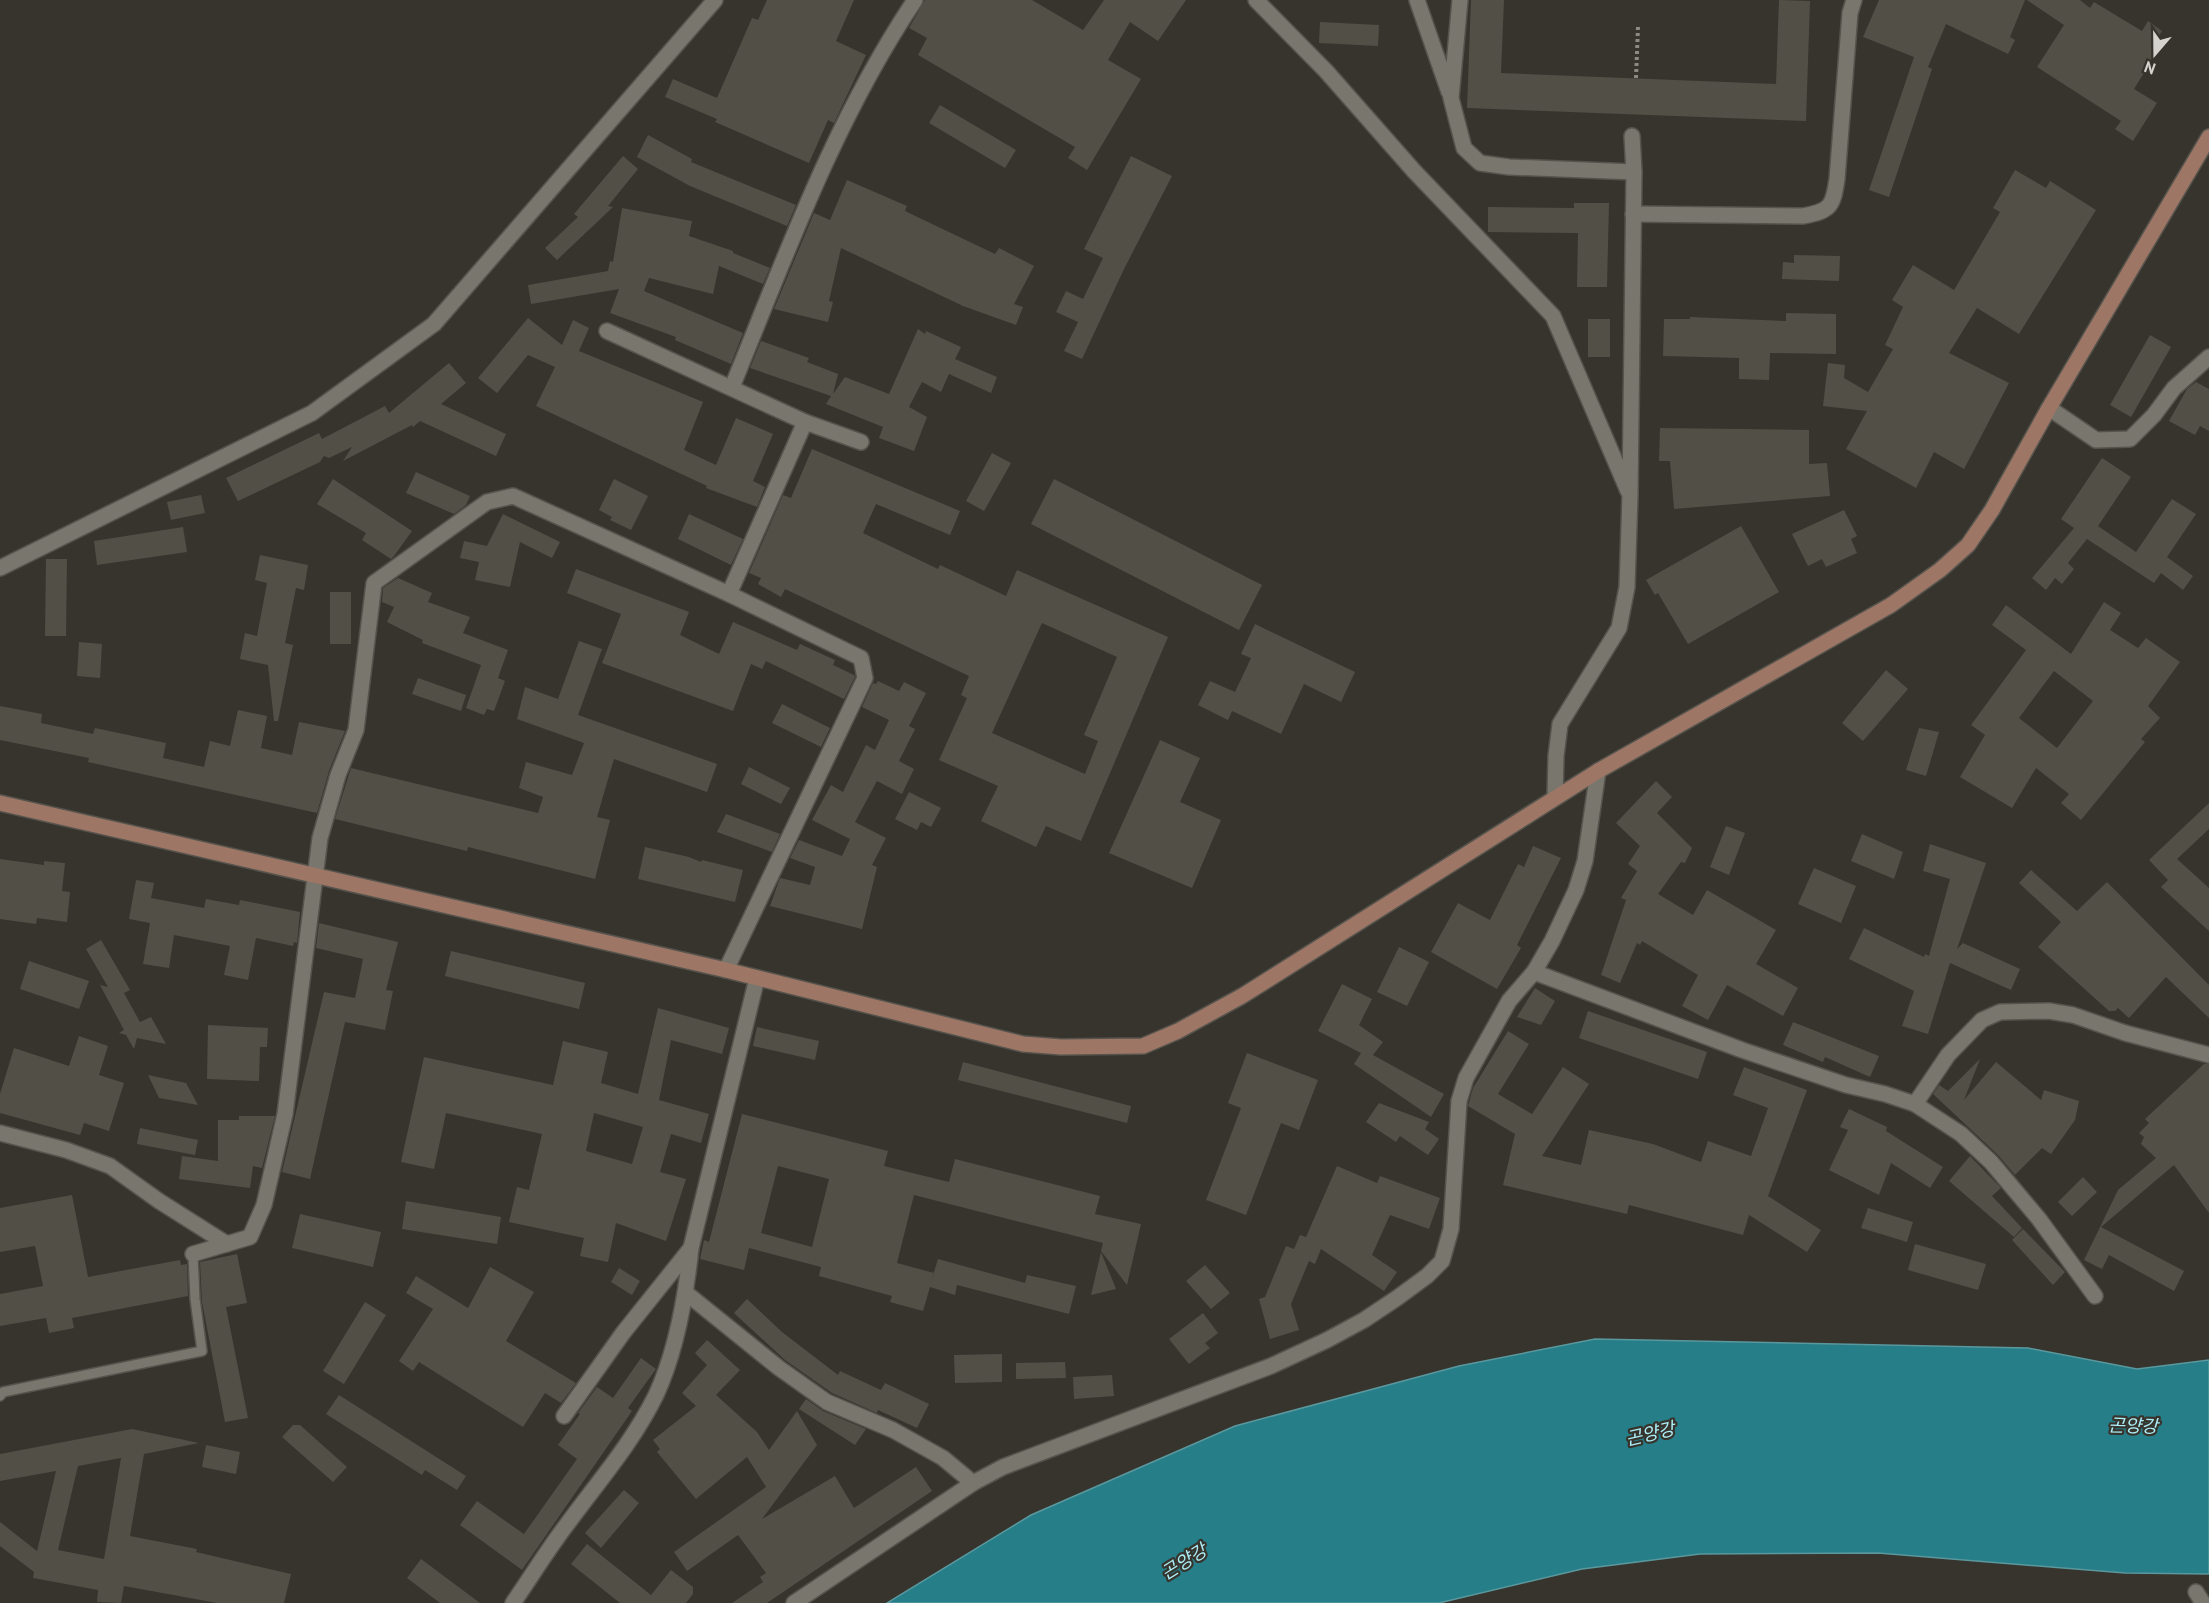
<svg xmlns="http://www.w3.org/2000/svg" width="2209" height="1603" font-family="'PT Sans','Noto Sans KR',sans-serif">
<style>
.water{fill:#267e89;stroke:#5a989e;stroke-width:1.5}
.building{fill:#524f47;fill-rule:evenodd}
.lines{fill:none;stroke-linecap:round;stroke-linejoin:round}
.lane-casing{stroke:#55534c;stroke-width:12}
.street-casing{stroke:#55534c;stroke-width:18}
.secondary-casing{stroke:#55534c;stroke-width:18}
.path{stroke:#8c8a84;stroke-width:4;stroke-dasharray:3 3;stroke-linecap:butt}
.lane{stroke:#78766d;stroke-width:9}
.street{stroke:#78766d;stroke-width:15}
.secondary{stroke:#9d7666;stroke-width:15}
.labels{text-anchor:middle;stroke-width:4.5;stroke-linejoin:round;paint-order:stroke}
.water-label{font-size:18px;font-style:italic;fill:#adeff8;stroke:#37342d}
</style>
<rect width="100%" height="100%" fill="#37342d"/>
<path class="water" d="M1595,1339L2028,1348L2137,1369L2209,1360V1574L2125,1573L1878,1553L1700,1554L1582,1569L1439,1603H887L1031,1515L1235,1426L1459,1366Z"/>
<g class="building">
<path d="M767,0H854L836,41L866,55L834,123L828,120L809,163L715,122L717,119L665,97L673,79L717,98L752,18L758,20Z"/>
<path d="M925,0H1032L1083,30L1104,0H1186L1158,41L1130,22L1108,60L1141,79L1087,170L1068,158L1075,147L918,55L927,38L909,28Z"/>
<path d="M1471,0H1504L1501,73L1776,84L1779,0L1810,1L1806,121L1467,108Z"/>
<path d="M1879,0H2025L2010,37L2015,40L2008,54L1946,24L1928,67L1932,69L1889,197L1869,190L1914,57L1863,37Z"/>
<path d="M2027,0H2080L2090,8L2094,2L2142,31L2148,21L2162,31L2157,39L2163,42L2134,89L2157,103L2133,141L2115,129L2121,121L2037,67L2064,25Z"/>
<path d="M1320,22L1379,25L1378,46L1319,43Z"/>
<path d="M940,105L1016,150L1005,168L929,123Z"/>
<path d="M648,135L692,159L691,162L796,205L787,226L690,186L637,157Z"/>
<path d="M623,156L638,169L608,206L613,207L557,260L545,248L578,217L574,214Z"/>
<path d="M1131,156L1172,176L1124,269L1082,359L1064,351L1078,322L1056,312L1066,291L1083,299L1103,258L1084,249Z"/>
<path d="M2015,170L2046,188L2050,181L2096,210L2019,334L1977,308L1949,353L2009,383L1964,469L1934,452L1916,488L1846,449L1867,411L1823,406L1828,363L1845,365L1844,378L1868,392L1893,349L1885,345L1903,307L1892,300L1913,265L1954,290L2000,212L1993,208Z"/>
<path d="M847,180L907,206L905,211L995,254L999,248L1034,266L1014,304L1023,307L1016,325L963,306L841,248L829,301L833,302L828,322L774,309L814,213L830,220Z"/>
<path d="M1574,203H1609L1607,287H1577L1578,233L1488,232V207L1574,208Z"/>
<path d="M622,208L692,221L689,236L733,251V253L770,268L763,284L719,266L713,294L649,278L644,291L743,333L731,364L675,340L676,337L610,313L619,289L531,304L528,285L608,271L610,261L613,262Z"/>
<path d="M1794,255L1840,256L1839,281L1782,279L1783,262L1794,263Z"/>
<path d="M1786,313L1836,314V354L1770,353L1769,380L1739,379V358L1663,356L1664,319H1690V317L1786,321Z"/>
<path d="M528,318L562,345L573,320L589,328L579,351L703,402L684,450L716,465L736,418L773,434L753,481L765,487L757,507L706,488L707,486L536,406L555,367L528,355L497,393L478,378Z"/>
<rect x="1588" y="319" width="22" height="38"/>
<path d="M918,329L925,334L926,331L961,347L955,359L997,377L991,393L949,374L941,392L922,382L909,407L927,417L914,451L879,438L883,427L826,404L831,396L750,368L761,341L809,358L807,362L838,374L833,394L845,377L889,394Z"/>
<path d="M2150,335L2171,347L2131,417L2110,405Z"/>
<path d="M449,363L466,383L441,404L506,434L496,456L420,421L413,427L412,425L343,461L352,447L329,458L324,456L320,462L238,501L226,478L319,433L322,439L385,406L389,413Z"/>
<path d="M2196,382L2209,389V431L2200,426L2195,435L2169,421L2187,389Z"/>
<path d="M1660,428L1809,430V464L1827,463L1830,496L1674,509L1670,461H1659Z"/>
<path d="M812,449L960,511L950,535L876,504L863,533L938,569L940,565L1006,596L1017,570L1168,637L1081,841L1046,826L1036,847L981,821L998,786L939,760L967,698L961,695L969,676L785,589L781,597L758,584L761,578L749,573L783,495L791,498ZM1042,623L1117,657L1084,735L1098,741L1085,774L992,733Z"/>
<path d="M992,453L1011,463L984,511L966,501Z"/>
<path d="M2102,458L2131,477L2098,526L2136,552L2172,499L2196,514L2167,557L2193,576L2183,590L2161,573L2154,583L2087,539L2068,563L2074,569L2062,584L2055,578L2046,590L2032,578L2074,528L2061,519Z"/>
<path d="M416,472L470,496L466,505L454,514L406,493Z"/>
<path d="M333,479L412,531L394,556L391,559L362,540L366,533L317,504Z"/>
<path d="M614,479L648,496L631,530L610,520L612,517L599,510Z"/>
<path d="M1054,479L1262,585L1239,630L1031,524Z"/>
<path d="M201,495L205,513L171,520L167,502Z"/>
<path d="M1844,510L1857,536L1851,539L1857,553L1826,567L1822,559L1808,566L1792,534Z"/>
<path d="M503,514L560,542L552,558L520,542L510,587L475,580L479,562L460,558L464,541L487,546Z"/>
<path d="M689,514L743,539L731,565L678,539Z"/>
<path d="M1741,526L1779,592L1688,644L1658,593L1655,595L1646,580Z"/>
<path d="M183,527L187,552L97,565L94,541Z"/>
<path d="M260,555L308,565L304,590L296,588L285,643L293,645L278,721H274L268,665L240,659L245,633L257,636L267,583L255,580Z"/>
<path d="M46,559H67L66,636H45Z"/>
<path d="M576,569L689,612L680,635L719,654L733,622L797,650L800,644L835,660L833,665L854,675L855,677L844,699L766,661L762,669L751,664L733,711L602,663L621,614L567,593Z"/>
<path d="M398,578L432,593L428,602L470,617L463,633L508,650L498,678L505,681L494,711L487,709L484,715L466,708L481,665L422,643L423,640L387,622L394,607L382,602L383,588Z"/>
<rect x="330" y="592" width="21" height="52"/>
<path d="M2104,602L2121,613L2110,630L2138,648L2146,638L2180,662L2148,706L2160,718L2141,739L2145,742L2081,820L2061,803L2069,794L2036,768L2012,808L1960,777L1985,735L1971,725L2026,650L1992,625L2006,605L2071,654ZM2054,671L2093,701L2057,748L2019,718Z"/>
<path d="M1255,624L1355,672L1341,702L1304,684L1281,734L1232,711L1228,720L1198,705L1210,681L1235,692L1251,658L1241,654Z"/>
<path d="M579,641L602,649L578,715L717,764L707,792L614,759L597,817L610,820L595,879L468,847L467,851L335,819L351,768L538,813L543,797L519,788L526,762L572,775L584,743L517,719L525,687L558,699Z"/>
<path d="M79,642L102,644L100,678L77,676Z"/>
<path d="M1886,670L1908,689L1863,741L1842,723Z"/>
<path d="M418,678L466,695L461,711L412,694Z"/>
<path d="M878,681L899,691L904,682L926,693L909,726L915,729L899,761L914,769L902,794L877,781L855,822L886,838L872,865L877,867L862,929L770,906L780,878L810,885L815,867L790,858L799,840L842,856L850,839L812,820L831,785L843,792L866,745L875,750L889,720L862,707L873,683L876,684Z"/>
<path d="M782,704L830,728L821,747L772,723Z"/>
<path d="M0,706L42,714L41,723L93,734L95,728L166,743L163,758L204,767L210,741L230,746L238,710L267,716L261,748L292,755L299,722L345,731L329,771L317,813L88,762L89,758L0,740Z"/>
<path d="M1919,728L1939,732L1926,776L1906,770Z"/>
<path d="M1160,740L1200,758L1180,802L1221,820L1192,888L1109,853Z"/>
<path d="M749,767L790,788L781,804L741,784Z"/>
<path d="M1656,781L1672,797L1657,813L1692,848L1685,863L1681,862L1658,894L1693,915L1707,890L1776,930L1756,964L1798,988L1783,1016L1727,985L1708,1020L1682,1006L1698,975L1642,941L1640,945L1637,943L1620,983L1601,975L1626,900L1621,898L1637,871L1628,864L1640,846L1616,823Z"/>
<path d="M909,792L941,808L931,827L921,822L917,830L895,819Z"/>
<path d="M2209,803V829L2177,859L2209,888V931L2161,887L2168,880L2149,860Z"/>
<path d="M726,814L780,834L772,852L717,832Z"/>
<path d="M1726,826L1745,833L1729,875L1710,867Z"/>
<path d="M1862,834L1903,852L1894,879L1851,861Z"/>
<path d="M1930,844L1986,863L1957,949L1963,943L2020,969L2011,990L1950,963L1928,1034L1902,1026L1914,991L1849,959L1864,928L1924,957L1925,954L1929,956L1950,879L1923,871Z"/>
<path d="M1533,846L1561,858L1517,945L1521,948L1497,989L1431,952L1458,903L1490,920L1518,864L1524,867Z"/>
<path d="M645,847L689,857L701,862L702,860L743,870L735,902L638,879Z"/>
<path d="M0,859L44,865V861L65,863L62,891L70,892L67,922L37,918L36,924L0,919Z"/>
<path d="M1814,868L1856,886L1841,923L1798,904Z"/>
<path d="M2031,870L2077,911L2107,882L2209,985V1018L2166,977L2129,1018L2118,1008L2115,1011H2109L2038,947L2061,922L2019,883Z"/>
<path d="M136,880L154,883L151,898L204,908L206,899L239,905L240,900L300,912L297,943L294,942L293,946L256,938L248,980L224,975L230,946L174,935L169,968L143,964L150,923L129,919Z"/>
<path d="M319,923L398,942L386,990L393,991L385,1030L345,1022L310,1179L282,1172L324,992L355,998L363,959L316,948Z"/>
<path d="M101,940L130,990L124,993L140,1022L151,1017L166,1044L137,1038L134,1049L126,1035L119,1033L124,1030L100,985L108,987L86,949Z"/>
<path d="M1399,947L1429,962L1407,1006L1377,992Z"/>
<path d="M451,951L585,983L579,1009L445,976Z"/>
<path d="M29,961L89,981L79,1009L20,989Z"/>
<path d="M1342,984L1372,999L1359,1025L1383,1042L1373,1055L1444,1094L1431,1117L1354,1064L1361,1053L1318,1031Z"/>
<path d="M1535,988L1555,1001L1541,1025L1517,1017Z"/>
<path d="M658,1008L729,1028L722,1054L671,1040L659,1100L709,1114L701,1143L671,1134L660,1172L686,1179L666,1241L616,1223L608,1262L580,1256L584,1238L509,1222L517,1187L529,1190L542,1134L446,1113L434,1169L401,1162L424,1057L553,1085L563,1041L608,1052L601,1083L638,1094ZM594,1113L643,1127L632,1164L586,1151Z"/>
<path d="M1588,1011L1707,1052L1698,1079L1579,1038Z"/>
<path d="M1793,1022L1879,1056L1870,1077L1825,1057L1823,1062L1783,1045Z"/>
<path d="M208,1025L268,1028L267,1047H260L259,1081L207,1079Z"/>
<path d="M757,1027L819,1041L815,1060L753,1046Z"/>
<path d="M1508,1031L1529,1044L1498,1094L1532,1114L1563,1067L1589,1084L1542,1156L1581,1165L1589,1130L1653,1144L1701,1162L1708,1141L1751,1156L1768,1108L1733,1095L1744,1067L1807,1090L1768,1196L1821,1230L1807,1252L1749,1215L1743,1235L1629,1205L1627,1214L1503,1185L1515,1134L1468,1106L1473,1088Z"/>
<path d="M79,1036L108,1046L99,1075L124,1083L109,1131L84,1123L80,1135L0,1113V1094L14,1048L69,1066Z"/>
<path d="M1247,1053L1318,1080L1299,1130L1281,1123L1246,1215L1206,1200L1241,1108L1228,1103Z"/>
<path d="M1980,1059L1964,1100L1996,1062L2041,1100L2044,1090L2079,1101L2075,1120L2051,1154L2042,1148L2015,1175L1998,1155L1933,1094L1939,1085L1948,1091Z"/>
<path d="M963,1062L1131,1106L1127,1123L958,1080Z"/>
<path d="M2204,1064H2209V1213L2174,1165L2101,1227L2184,1271L2174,1291L2109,1255L2102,1269L2084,1260L2118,1190L2156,1158L2141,1144L2144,1137L2139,1133L2149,1123L2145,1119Z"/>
<path d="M148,1075L186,1083L198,1105L159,1098Z"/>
<path d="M1379,1103L1429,1122L1425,1129L1439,1139L1428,1155L1400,1136L1396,1142L1366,1122Z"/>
<path d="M1849,1109L1887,1127L1886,1131L1943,1167L1930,1188L1891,1163L1879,1195L1829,1170L1848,1130L1840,1127Z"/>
<path d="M742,1114L888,1151L884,1166L949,1182L955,1159L1100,1196L1095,1214L1141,1224L1127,1285L1101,1251L1103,1243L914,1195L897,1263L934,1273L931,1282L938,1259L1025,1283L1027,1275L1076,1286L1069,1314L957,1285L955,1295L930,1287L923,1311L890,1302L892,1296L819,1276L821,1267L749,1248L744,1270L700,1259L704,1240L709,1242ZM778,1166L829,1179L812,1247L761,1233Z"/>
<path d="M239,1116H275L262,1168L253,1166L250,1188L179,1179L182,1156L218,1161V1120H239Z"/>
<path d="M140,1128L198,1140L195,1155L137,1144Z"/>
<path d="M1970,1156L2001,1188L1992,1196L2022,1228L2014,1237L1949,1181Z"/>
<path d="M1337,1166L1377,1183L1380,1176L1440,1198L1429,1229L1390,1215L1372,1255L1397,1272L1384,1291L1321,1249L1315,1264L1309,1261L1291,1304L1299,1330L1270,1339L1259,1299L1265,1297L1286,1246L1294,1249L1300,1235L1306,1237Z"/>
<path d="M2083,1177L2097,1192L2072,1216L2058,1202Z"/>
<path d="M72,1195L88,1277L180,1260L181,1265L187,1264L188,1296L72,1318L74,1328L49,1333L46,1318L0,1326V1294L43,1286L35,1246L0,1252V1208Z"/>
<path d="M406,1201L501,1217L497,1244L402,1229Z"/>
<path d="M1868,1208L1913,1222L1907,1242L1861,1228Z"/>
<path d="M300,1214L381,1232L373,1267L292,1248Z"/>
<path d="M2023,1229L2065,1272L2053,1285L2012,1240Z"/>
<path d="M1915,1244L1986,1264L1978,1290L1908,1270Z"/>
<path d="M1101,1252L1116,1289L1091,1295Z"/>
<path d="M237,1254L247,1303L226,1307L248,1418L225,1422L202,1302L200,1262Z"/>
<path d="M1205,1265L1230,1293L1211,1309L1186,1281Z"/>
<path d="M490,1267L534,1292L506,1341L576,1383L561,1403L545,1393L523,1427L419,1362L413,1371L399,1361L433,1309L406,1293L416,1276L468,1308Z"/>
<path d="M619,1268L640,1281L632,1295L611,1282Z"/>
<path d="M747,1299L782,1332L838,1375L840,1371L881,1390L885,1383L929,1404L917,1428L878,1410L877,1413L832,1393L785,1360L734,1313Z"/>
<path d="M365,1302L386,1315L344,1384L323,1371Z"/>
<path d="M1203,1313L1218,1333L1205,1343L1210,1348L1189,1364L1169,1339Z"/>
<path d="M707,1340L740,1370L716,1395L757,1432L769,1450L797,1411L817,1445L762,1519L835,1476L854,1508L916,1467L932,1491L767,1603H732L763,1582L760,1577L766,1573L738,1535L687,1571L674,1552L766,1487L747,1457L696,1499L657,1452L660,1449L653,1440L696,1406L682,1393L707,1365L695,1353Z"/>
<path d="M1002,1354V1382L955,1383L954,1355Z"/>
<path d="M641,1358L656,1369L628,1408L632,1411L522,1570L460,1525L477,1501L524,1534L577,1459L558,1445L580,1414L578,1413L597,1387L613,1398Z"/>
<path d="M1065,1362L1066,1378L1016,1379V1363Z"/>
<path d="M1112,1375L1114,1396L1074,1399L1073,1377Z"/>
<path d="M339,1395L466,1476L457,1490L425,1470L422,1475L326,1414Z"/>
<path d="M806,1399L823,1411L866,1429L855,1445L799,1409Z"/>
<path d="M293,1425H300L347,1467L333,1482L282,1437Z"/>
<path d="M132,1429L199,1443L144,1454L130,1536L197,1549L196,1552L291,1574L284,1603H217L124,1586L121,1603L97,1602L98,1590L33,1578L34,1572L0,1546V1522L37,1551L56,1471L0,1481V1454ZM121,1458L104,1559L58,1550L78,1466Z"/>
<path d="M206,1445L240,1452L236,1474L202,1467Z"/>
<path d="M624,1490L639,1503L601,1548L585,1533Z"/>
<path d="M587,1544L651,1595L671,1570L693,1587V1594L686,1603H620L571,1564Z"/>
<path d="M421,1559L480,1603H440L407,1578Z"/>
</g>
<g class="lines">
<defs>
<path id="lane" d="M0,1396L3,1392L202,1351L195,1299L193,1254"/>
<g id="street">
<path d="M1256,0L1326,71L1414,171L1553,316L1628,491"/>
<path d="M1417,0L1449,92"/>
<path d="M1460,0L1451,98L1464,148L1480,163L1509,167L1634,172"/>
<path d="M1633,214L1803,216C1831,211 1833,206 1837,179L1850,13L1854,0"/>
<path d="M607,331L805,422L861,442"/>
<path d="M732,387C786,255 835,119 915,0"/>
<path d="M2049,408L2096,440L2130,439L2154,415L2174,388L2209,357"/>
<path d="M0,568L312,413L434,324L715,0"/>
<path d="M729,594L805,422"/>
<path d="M1555,797L1556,756L1560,724L1619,628L1627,587L1630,496L1634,172L1632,136"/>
<path d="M1534,972L1742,1050L1846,1085L1885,1094L1915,1104L1961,1134L1991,1162L2039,1219L2095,1296"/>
<path d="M1915,1104L1948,1055L1982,1020L2000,1012L2049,1011L2073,1015L2125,1033L2209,1055"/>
<path d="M0,1133L66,1150L110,1166L159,1201L227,1244"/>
<path d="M193,1254L250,1237L264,1205L285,1114L320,838L338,775L356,730L374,583L487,502L513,496L729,594L861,658L865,678L726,970"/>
<path d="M686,1293L779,1368L827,1402L893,1430L943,1458L973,1483"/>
<path d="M564,1416L623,1333L691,1248"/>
<path d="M2196,1592L2203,1603"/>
<path d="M513,1603C531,1577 548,1549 568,1523C598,1482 633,1442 656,1395C676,1352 686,1295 691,1248L757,978"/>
<path d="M794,1603L973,1483L1003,1467L1271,1366L1327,1340L1364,1320L1397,1298L1427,1276L1442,1261L1451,1229L1459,1101L1466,1078L1509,1001L1534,972L1552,941L1576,890L1585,861L1598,771"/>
</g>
<path id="secondary" d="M0,803L726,970L1023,1044L1061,1047L1143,1046L1178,1031L1242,996L1598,771L1891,605L1940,570L1968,545L1992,510L2049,408L2209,137"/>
</defs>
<use href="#lane" class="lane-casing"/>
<use href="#street" class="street-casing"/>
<use href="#secondary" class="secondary-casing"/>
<path class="path" d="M1636,78L1638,27"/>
<use href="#lane" class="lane"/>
<use href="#street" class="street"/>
<use href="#secondary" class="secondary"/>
</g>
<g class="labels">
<g class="water-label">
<text transform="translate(2133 1426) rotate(2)" y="6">곤양강</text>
<text transform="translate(1650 1434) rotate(-13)" y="6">곤양강</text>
<text transform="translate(1184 1562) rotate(-32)" y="6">곤양강</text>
</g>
</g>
<g transform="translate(2155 54) rotate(200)" stroke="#37342d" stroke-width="4.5" paint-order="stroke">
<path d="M0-4.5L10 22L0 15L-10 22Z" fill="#d4d3ce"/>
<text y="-9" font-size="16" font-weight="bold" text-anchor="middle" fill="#d4d3ce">N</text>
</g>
</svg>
